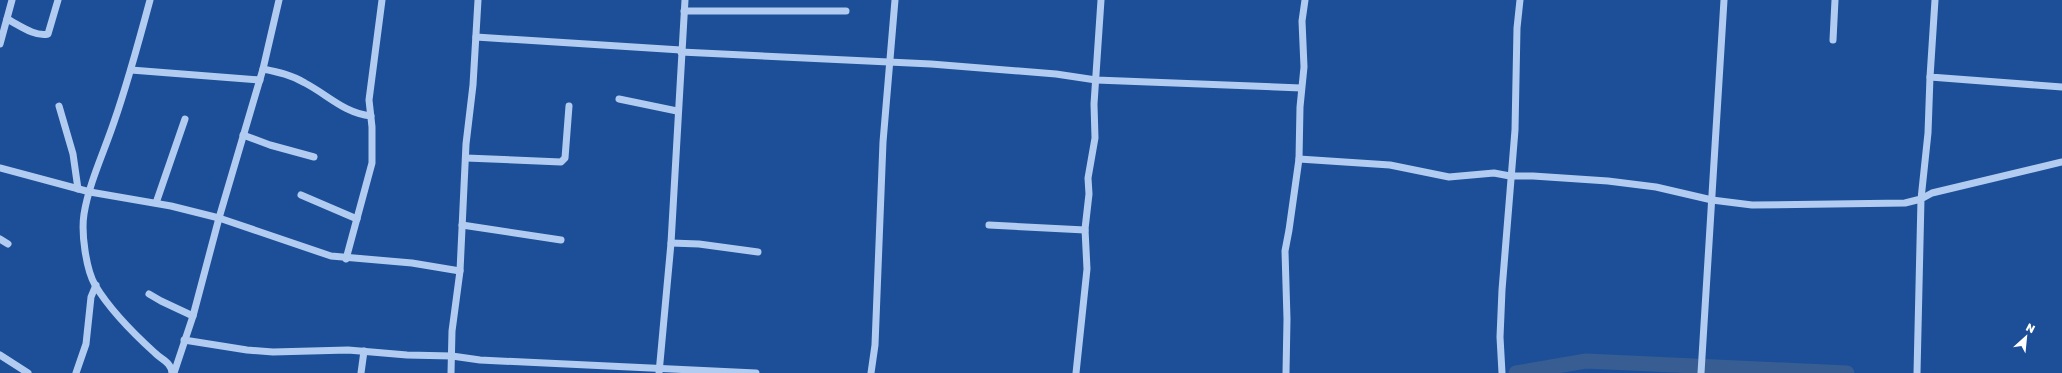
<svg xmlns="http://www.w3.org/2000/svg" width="2062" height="373" font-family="'Golos Text',sans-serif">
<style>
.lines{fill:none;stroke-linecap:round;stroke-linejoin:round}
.river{stroke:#385d92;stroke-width:15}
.minor{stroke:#b1ccf0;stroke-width:7}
</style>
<rect width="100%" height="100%" fill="#1c4f98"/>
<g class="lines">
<path class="river" d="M1516,373L1586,361L1847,373"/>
<g class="minor">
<path d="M150,0C139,41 128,82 114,122C104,152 89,183 84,214C81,233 86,269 95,285C110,310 134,334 155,353C162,360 171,362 172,373"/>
<path d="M1935,0L1930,77L2062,87"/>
<path d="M684,11H846"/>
<path d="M7,19C19,25 35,37 48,34L58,0"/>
<path d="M476,37L681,50"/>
<path d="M1833,40L1835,0"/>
<path d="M0,44L12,0"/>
<path d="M681,52L931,64L1056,74L1096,80L1301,88"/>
<path d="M263,69C278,72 292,75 305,83C328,95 344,113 371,116"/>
<path d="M131,70L260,80"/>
<path d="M619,99L677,111"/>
<path d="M59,106L73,154L78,189"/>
<path d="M243,135L270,145L314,157"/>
<path d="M466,158L561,162L565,158L569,106"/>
<path d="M1299,159L1390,165L1449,177L1494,173L1510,176H1533L1608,181L1656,187L1712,200L1752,205L1905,203L1921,199L1928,133L1930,77"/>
<path d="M0,168L90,192L171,206L219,218L331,256L412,263L460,271"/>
<path d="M301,195L357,219"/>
<path d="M156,203L185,119"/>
<path d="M462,225L561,240"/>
<path d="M989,225L1085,230"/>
<path d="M0,239L8,244"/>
<path d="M671,243L699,244L758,252"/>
<path d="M346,259L372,163V127L369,100L382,0"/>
<path d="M149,294L161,301L193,316"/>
<path d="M184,340L247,350L273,352L348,350L407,355L452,356L480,360L756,373"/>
<path d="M0,355L28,373"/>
<path d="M76,373L86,344L91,297L96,285"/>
<path d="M174,373L193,316L219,218L263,69L279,0"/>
<path d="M361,373L364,351"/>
<path d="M451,373L452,331L460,271L466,144L473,85L478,0"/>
<path d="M659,373L671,243L685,0"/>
<path d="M871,373L875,345L883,142L895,0"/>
<path d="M1076,373L1087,269L1085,229L1089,194L1088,178L1095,138L1094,104L1101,0"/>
<path d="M1286,373L1287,319L1285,251L1289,230L1299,159L1300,107L1304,67L1302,21L1305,0"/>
<path d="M1502,373L1500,337L1502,290L1515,130L1517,28L1520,0"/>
<path d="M1701,373L1724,0"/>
<path d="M1917,373L1921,199L1932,193L2062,162"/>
</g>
</g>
<g transform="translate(2026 337) rotate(27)" stroke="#1c4f98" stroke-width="3" paint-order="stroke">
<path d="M0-3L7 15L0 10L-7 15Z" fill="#ffffff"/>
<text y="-6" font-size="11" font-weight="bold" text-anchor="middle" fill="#ffffff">N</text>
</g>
</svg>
